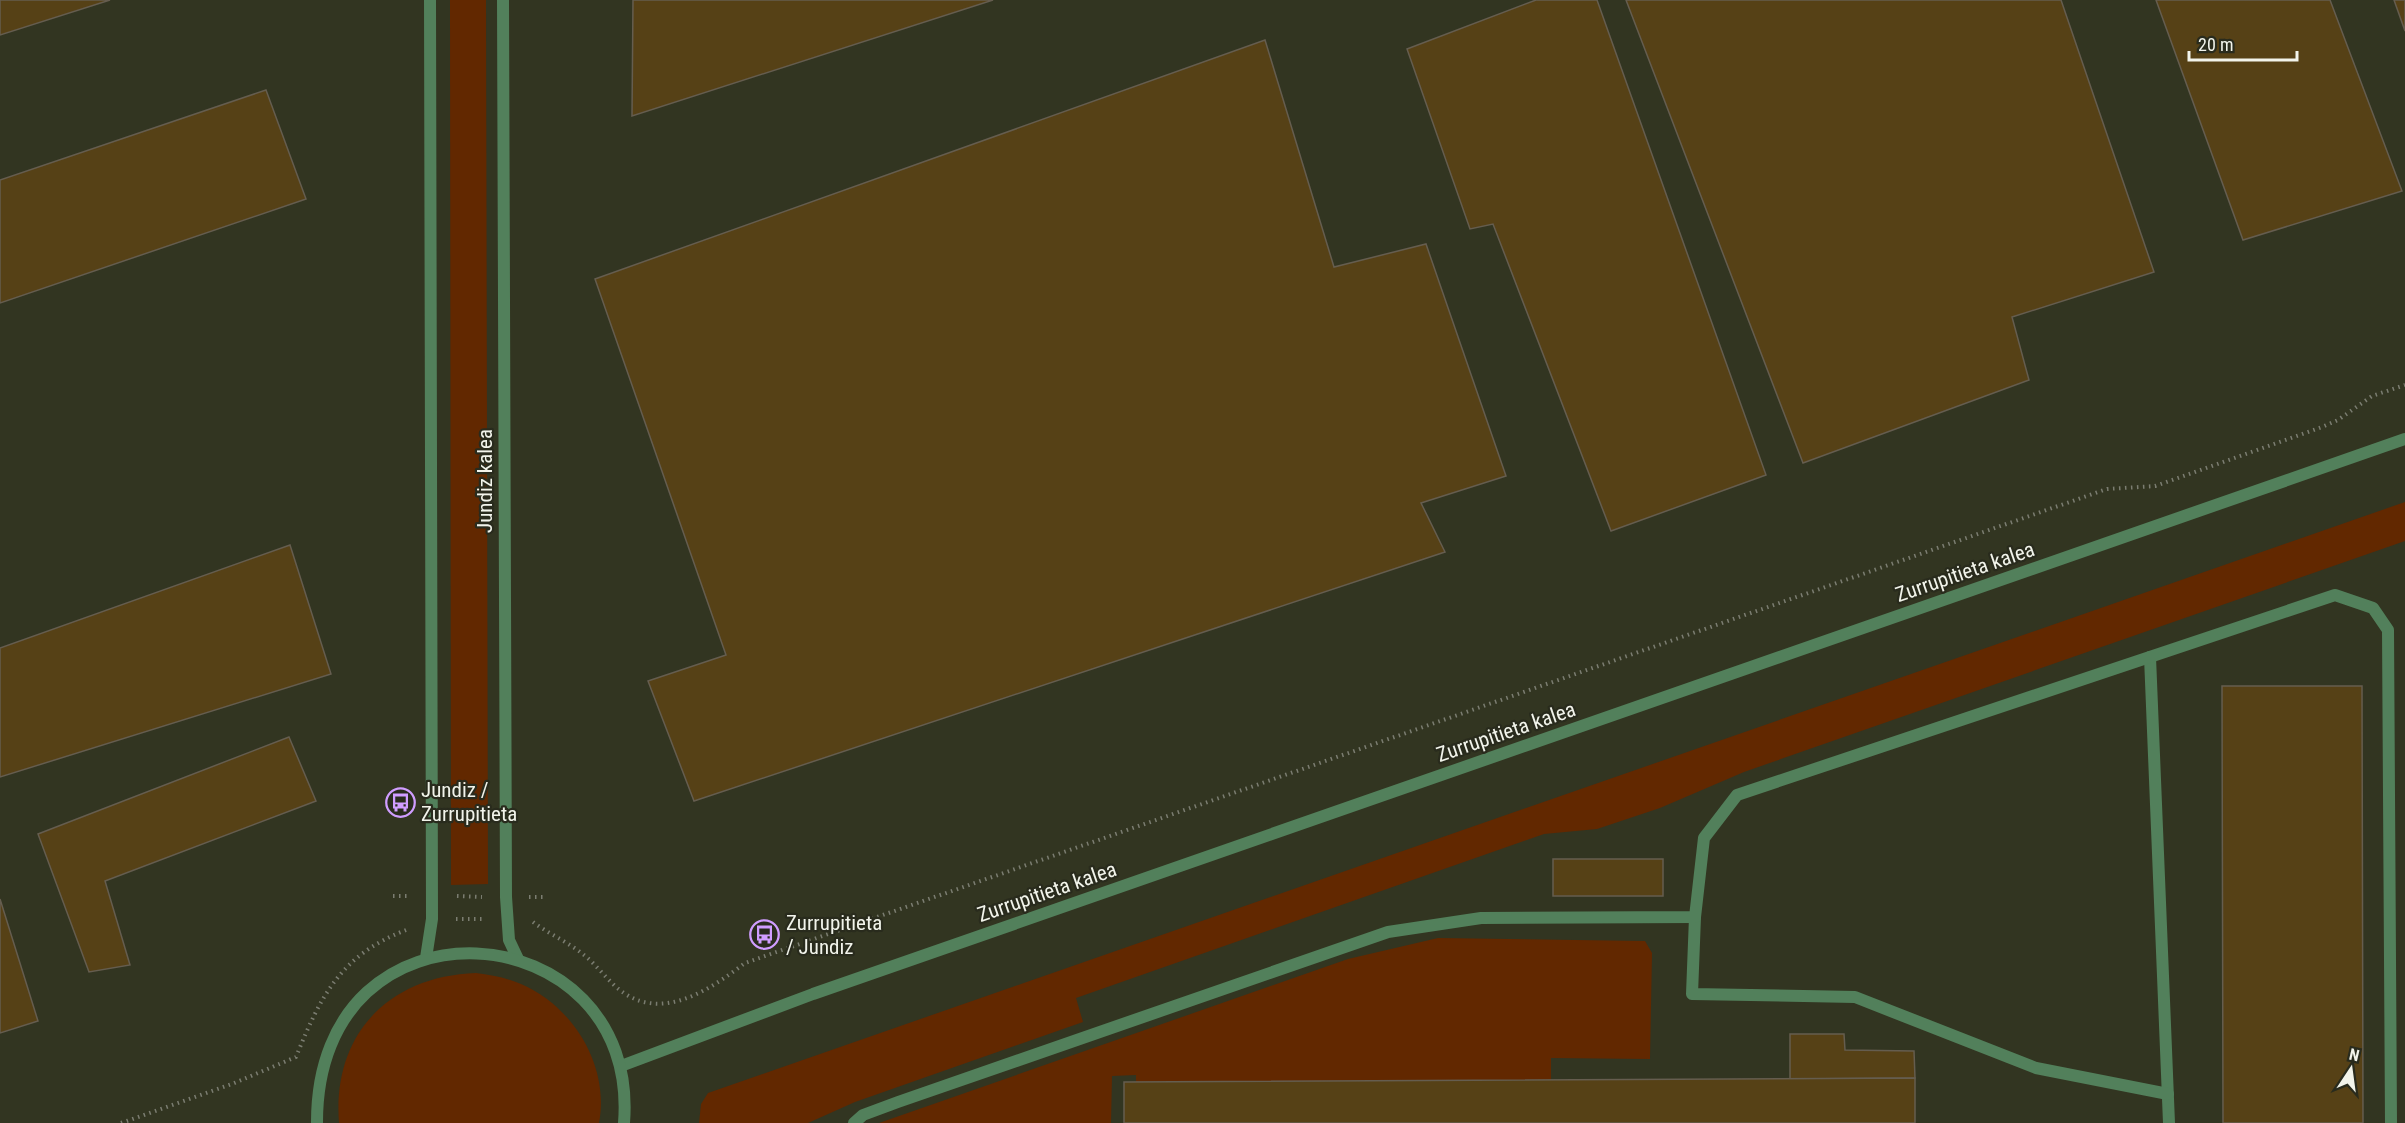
<svg xmlns="http://www.w3.org/2000/svg" width="2405" height="1123" font-family="'Roboto Condensed',sans-serif">
<style>
.built{fill:#323521}
.green{fill:#622800}
.building{fill:#564116;stroke:#655d4f;stroke-width:1.5}
.lines{fill:none;stroke-linecap:round;stroke-linejoin:round}
.path{stroke:#7b7d71;stroke-width:4;stroke-dasharray:1.5 4.5;stroke-linecap:butt}
.lane{stroke:#52805b;stroke-width:12}
.street{stroke:#52805b;stroke-width:12}
.labels{text-anchor:middle;stroke-width:4.5;stroke-linejoin:round;paint-order:stroke}
.street-label{font-size:21px;fill:#f2f4eb;stroke:#292b1d}
.poi-label{font-size:21px;fill:#f2f4eb;stroke:#292b1d;text-anchor:start}
</style>
<rect width="100%" height="100%" fill="#292b1d"/>
<rect class="built" x="0" y="0" width="2405" height="1123"/>
<g class="green">
<path d="M450,0H486L488,884L451,885Z"/>
<path d="M2405,502V541L1744,772L1660,808L1597,829L1544,834L1076,998L1083,1022L855,1102L808,1123H699L701,1104L708,1093Z"/>
<path d="M1438,938L1645,941L1652,953L1650,1059L1551,1058V1080L1136,1082V1075L1112,1076L1111,1123H879L1348,959Z"/>
<path d="M476,973C492,975 507,978 521,984C573,1006 610,1066 599,1123H339C332,1034 389,976 476,973Z"/>
</g>
<g class="building">
<path d="M0,0H110L0,35Z"/>
<path d="M633,0H993L632,116Z"/>
<path d="M1536,0H1597L1766,475L1611,531L1493,224L1470,229L1407,49Z"/>
<path d="M1626,0H2061L2154,272L2012,317L2029,380L1803,463Z"/>
<path d="M2156,0H2330L2402,191L2243,240Z"/>
<path d="M2394,0H2405V31Z"/>
<path d="M1265,40L1334,267L1426,244L1506,476L1421,503L1445,552L694,801L648,681L726,655L595,279Z"/>
<path d="M266,90L306,199L0,303V180Z"/>
<path d="M290,545L331,674L0,777V648Z"/>
<path d="M2222,686H2362L2363,1123H2223Z"/>
<path d="M289,737L316,801L105,881L130,965L89,972L38,834Z"/>
<rect x="1553" y="859" width="110" height="37"/>
<path d="M0,899L38,1021L0,1033Z"/>
<path d="M1790,1034H1844L1845,1050L1914,1051L1915,1078L1790,1079Z"/>
<path d="M1915,1078V1123H1124V1082Z"/>
</g>
<g class="lines">
<g class="path">
<path d="M393,896H407"/>
<path d="M457,896L482,897"/>
<path d="M529,897H545"/>
<path d="M456,919H485"/>
<path d="M533,922C549,934 568,942 584,955C598,966 609,983 624,993C665,1021 712,988 745,963L2107,489L2155,486L2322,427L2338,420L2372,396L2405,385"/>
<path d="M121,1123L232,1084L296,1057C321,995 341,955 406,930"/>
</g>
<g class="lane">
<path d="M2150,657L2169,1123"/>
<path d="M1695,917L1692,994L1855,997L2036,1068L2168,1094"/>
<path d="M854,1123L863,1115L898,1102L1388,932L1481,918L1695,917L1704,838L1737,795L2335,595L2373,608L2388,630L2391,1123"/>
</g>
<g class="street">
<path d="M503,0L506,897L509,940L518,959"/>
<path d="M426,958L432,919L430,0"/>
<path d="M621,1066L813,994L2405,439"/>
<path d="M317,1123C316,884 641,910 624,1123"/>
</g>
</g>
<defs>
<symbol id="bus-ring" viewBox="-11 -11 22 22"><circle r="9.5" fill="#292b1d" stroke="#d09dff" stroke-width="1.5"/><path d="M-5-6H5V4H4V6H2V4H-2V6H-4V4H-5ZM-3.5-4V0h7V-4ZM-3.5 1.2v1.5H-2V1.2ZM2 1.2v1.5H3.5V1.2Z" fill="#d09dff"/></symbol>
</defs>
<g fill-rule="evenodd">
<use href="#bus-ring" x="384" y="786" width="33" height="33"/>
<use href="#bus-ring" x="748" y="918" width="33" height="33"/>
</g>
<g class="labels">
<g class="street-label">
<text transform="translate(485 481) rotate(-90)" y="7">Jundiz kalea</text>
<text transform="translate(1965 572) rotate(-19)" y="7">Zurrupitieta kalea</text>
<text transform="translate(1506 732) rotate(-19)" y="7">Zurrupitieta kalea</text>
<text transform="translate(1047 892) rotate(-19)" y="7">Zurrupitieta kalea</text>
</g>
<g class="poi-label">
<text x="421" y="797">Jundiz /<tspan x="421" dy="24">Zurrupitieta</tspan></text>
<text x="786" y="930">Zurrupitieta<tspan x="786" dy="24">/ Jundiz</tspan></text>
</g>
</g>
<g transform="translate(2351 1069) rotate(13)" stroke="#292b1d" stroke-width="4.5" paint-order="stroke">
<path d="M0-4.5L10 22L0 15L-10 22Z" fill="#f2f4eb"/>
<text y="-9" font-size="16" font-weight="bold" text-anchor="middle" fill="#f2f4eb">N</text>
</g>
<path d="M2189 51v9h108v-9" fill="none" stroke="#f2f4eb" stroke-width="3"/>
<text x="2198" y="51" font-size="18" fill="#f2f4eb" stroke="#292b1d" stroke-width="4.5" paint-order="stroke">20 m</text>
</svg>
